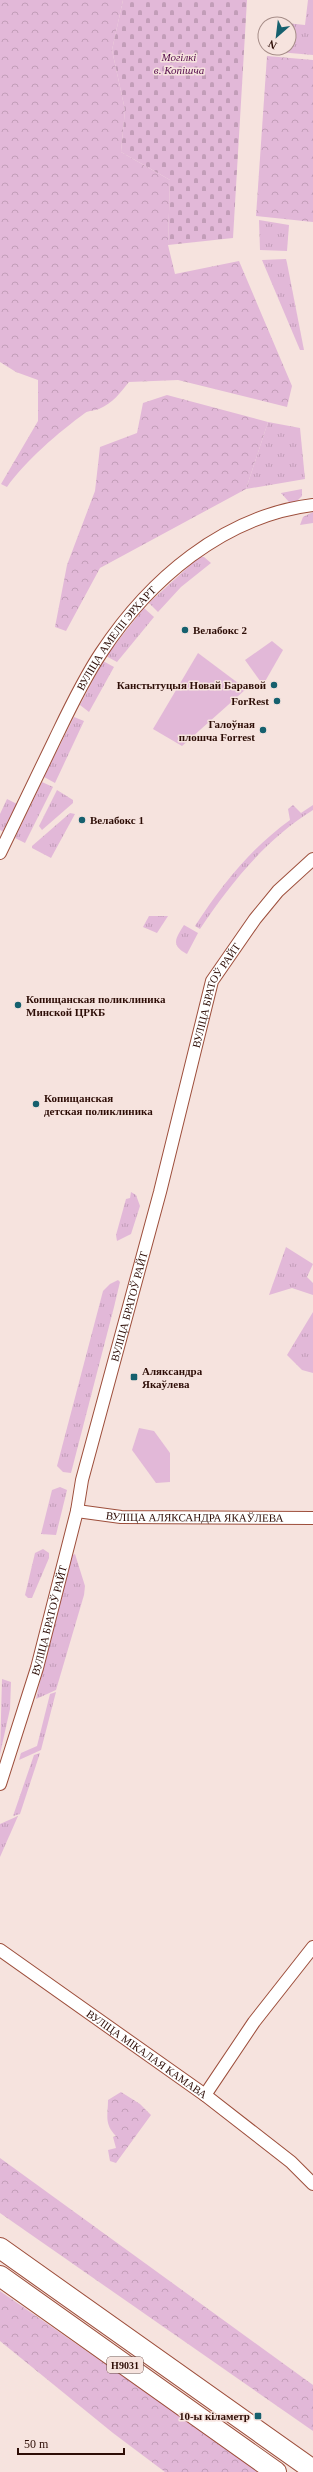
<svg xmlns="http://www.w3.org/2000/svg" width="313" height="2472" font-family="'Times New Roman',serif">
<style>
.grass{fill:url(#grass-tufts)}
.forest{fill:url(#forest-crowns)}
.cemetery{fill:url(#cemetery-stones)}
.park{fill:#e2b8d8}
.lines{fill:none;stroke-linecap:round;stroke-linejoin:round}
.street-casing{stroke:#9d4e3b;stroke-width:14}
.primary-casing{stroke:#9d4e3b;stroke-width:22}
.street{stroke:#fff;stroke-width:12}
.primary{stroke:#fff;stroke-width:20}
.poi-dot{fill:#16606e;stroke:#f6e3de;stroke-width:1.5}
.labels{text-anchor:middle;stroke-width:3;stroke-linejoin:round;paint-order:stroke}
.shield{fill:#f6e3de;stroke:#694d47;stroke-width:1}
.shield-label{font-size:10px;font-weight:bold;fill:#2d0d06}
.park-label{font-size:11px;font-style:italic;fill:#550d4b;stroke:#f6e3de}
.poi-label{font-size:11px;font-weight:bold;fill:#2d0d06;stroke:#f6e3de;text-anchor:start}
.street-label{font-size:11px;fill:#2d0d06;stroke:#f6e3de}
</style>
<defs>
<pattern id="grass-tufts" width="24" height="20" patternUnits="userSpaceOnUse"><rect width="24" height="20" fill="#e2b8d8"/><path d="M3 7l-1-3M5 7V3M7 7l1-3M15 17l-1-3M17 17v-4M19 17l1-3" fill="none" stroke="#c29db8"/></pattern>
<pattern id="forest-crowns" width="20" height="18" patternUnits="userSpaceOnUse"><rect width="20" height="18" fill="#e2b8d8"/><path d="M2 6a3 3 0 1 1 6 0M12 15a3 3 0 1 1 6 0" fill="none" stroke="#c29db8"/></pattern>
<pattern id="cemetery-stones" width="16" height="16" patternUnits="userSpaceOnUse"><rect width="16" height="16" fill="#e2b8d8"/><path d="M2 7V4a2 2 0 0 1 4 0v3zM10 15v-3a2 2 0 0 1 4 0v3z" fill="#c29db8"/></pattern>
</defs>
<rect width="100%" height="100%" fill="#f6e3de"/>
<g class="grass">
<path d="M308,0H313V55L267,51V48H289V24H267V21L305,25Z"/>
<path d="M259,220L289,225L287,251L260,250Z"/>
<path d="M286,259L287,263L304,350H300L262,260Z"/>
<path d="M268,422L300,428L305,479L246,489Z"/>
<path d="M302,489V496L296,502H289L281,493Z"/>
<path d="M313,512V523L300,525L303,517Z"/>
<path d="M199,557H204L211,563L181,587L158,612L149,603Z"/>
<path d="M144,608L154,617L117,662L106,656Z"/>
<path d="M103,661L114,667L89,712L80,705Z"/>
<path d="M74,717L84,721L55,783L44,777Z"/>
<path d="M42,782L53,787L25,843L15,838Z"/>
<path d="M57,790L73,800V803L42,830L39,826Z"/>
<path d="M7,799L17,804L4,832L0,830V814Z"/>
<path d="M293,805L301,813L313,805V810C266,839 230,884 200,929L195,926C222,885 250,849 290,820L288,809Z"/>
<path d="M70,813L75,814L51,858L32,848V846Z"/>
<path d="M149,916H168L157,933L143,927Z"/>
<path d="M184,925L198,933L187,954C170,945 176,938 184,925Z"/>
<path d="M131,1192L136,1195L140,1206L131,1234L117,1241L116,1235L126,1199L130,1198Z"/>
<path d="M286,1247L313,1264L307,1277L313,1283V1295L292,1288L269,1295Z"/>
<path d="M118,1280L120,1282L114,1307L71,1473L63,1472L57,1466L103,1291L110,1284Z"/>
<path d="M313,1312V1373L302,1370L287,1355Z"/>
<path d="M60,1487L67,1490L56,1535L41,1534L52,1490Z"/>
<path d="M43,1549L49,1553V1558L32,1598H28L25,1595L35,1553Z"/>
<path d="M75,1554L85,1586L84,1595L56,1690L36,1699L69,1557Z"/>
<path d="M2,1679L11,1682L10,1709L0,1754Z"/>
<path d="M56,1692L41,1750L19,1760L21,1753L37,1746L50,1694Z"/>
<path d="M40,1753L20,1814L13,1816L34,1755Z"/>
<path d="M18,1816L0,1857V1824Z"/>
</g>
<g class="forest">
<path d="M0,0H123L112,50L125,110L121,152L170,180L168,245L175,274L239,261L292,386L287,407L178,380L129,382C120,393 113,403 99,409C95,411 89,410 85,413C59,432 25,461 7,487L1,484L38,421V380L16,372L0,362Z"/>
<path d="M267,56L313,60V222L256,216Z"/>
<path d="M167,395L268,422L246,489L100,568L66,631L55,627L67,565L95,491L100,447L137,433L143,403Z"/>
<path d="M121,2092L140,2104L151,2115L116,2163L110,2161L108,2150L116,2148L113,2137L116,2136C104,2124 108,2115 108,2100Z"/>
<path d="M0,2158L313,2385V2431L0,2213Z"/>
<path d="M0,2291L261,2472H165L113,2433L0,2341Z"/>
</g>
<path class="cemetery" d="M123,0H247L233,238L168,245L170,180L121,152L125,110L112,50Z"/>
<g class="park">
<path d="M272,641L283,650L263,685L245,660Z"/>
<path d="M198,653L246,689L182,746L153,729Z"/>
<path d="M139,1428L154,1431L170,1453V1482L156,1483L132,1450Z"/>
</g>
<g class="lines">
<defs>
<g id="street">
<path id="s1" d="M0,853C18,815 37,777 55,739C69,710 83,680 101,653C149,580 223,516 313,505"/>
<path id="s2" d="M77,1511L121,1517L313,1518"/>
<path id="s3" d="M0,1784L37,1668L77,1511L82,1480L160,1192L212,981L255,919L278,891L313,859"/>
<path id="s4" d="M0,1950L205,2095L291,2162L313,2184"/>
<path d="M205,2095L254,2022L313,1947"/>
</g>
<g id="primary">
<path d="M0,2248L313,2470"/>
<path d="M0,2276L276,2472"/>
</g>
</defs>
<use href="#street" class="street-casing"/>
<use href="#primary" class="primary-casing"/>
<use href="#street" class="street"/>
<use href="#primary" class="primary"/>
</g>
<g class="poi-dot">
<circle cx="185" cy="630" r="4"/>
<circle cx="274" cy="685" r="4"/>
<circle cx="277" cy="701" r="4"/>
<circle cx="263" cy="730" r="4"/>
<circle cx="82" cy="820" r="4"/>
<circle cx="18" cy="1005" r="4"/>
<circle cx="36" cy="1104" r="4"/>
<rect x="130" y="1373" width="8" height="8" rx="2"/>
<rect x="254" y="2412" width="8" height="8" rx="2"/>
</g>
<g class="labels">
<rect class="shield" x="107" y="2357" width="36" height="16" rx="3"/>
<g class="shield-label">
<text x="125" y="2369">Н9031</text>
</g>
<g class="park-label">
<text x="179" y="61">Могілкі<tspan x="179" dy="13">в. Копішча</tspan></text>
</g>
<g class="poi-label">
<text x="193" y="634">Велабокс 2</text>
<text x="266" y="689" text-anchor="end">Канстытуцыя Новай Баравой</text>
<text x="269" y="705" text-anchor="end">ForRest</text>
<text x="255" y="728" text-anchor="end">Галоўная<tspan x="255" dy="13">плошча Forrest</tspan></text>
<text x="90" y="824">Велабокс 1</text>
<text x="26" y="1003">Копищанская поликлиника<tspan x="26" dy="13">Минской ЦРКБ</tspan></text>
<text x="44" y="1102">Копищанская<tspan x="44" dy="13">детская поликлиника</tspan></text>
<text x="142" y="1375">Аляксандра<tspan x="142" dy="13">Якаўлева</tspan></text>
<text x="250" y="2420" text-anchor="end">10-ы кіламетр</text>
</g>
<g class="street-label">
<text dy="4" stroke="none"><textPath href="#s1" startOffset="245">ВУЛІЦА АМЕЛІІ ЭРХАРТ</textPath></text>
<text dy="4" stroke="none"><textPath href="#s3" startOffset="819">ВУЛІЦА БРАТОЎ РАЙТ</textPath></text>
<text dy="4" stroke="none"><textPath href="#s3" startOffset="495">ВУЛІЦА БРАТОЎ РАЙТ</textPath></text>
<text dy="4" stroke="none"><textPath href="#s2" startOffset="118">ВУЛІЦА АЛЯКСАНДРА ЯКАЎЛЕВА</textPath></text>
<text dy="4" stroke="none"><textPath href="#s3" startOffset="171">ВУЛІЦА БРАТОЎ РАЙТ</textPath></text>
<text dy="4" stroke="none"><textPath href="#s4" startOffset="180">ВУЛІЦА МІКАЛАЯ КАМАВА</textPath></text>
</g>
</g>
<g transform="translate(277 36) rotate(208)"><circle r="19" fill="#f6e3de" stroke="#a68d88"/>
<path d="M0-3L7 15L0 10L-7 15Z" fill="#16606e"/>
<text y="-6" font-size="11" font-weight="bold" text-anchor="middle" fill="#2d0d06">N</text>
</g>
<path d="M18 2448v6h106v-6" fill="none" stroke="#2d0d06" stroke-width="2"/>
<text x="24" y="2448" font-size="12" fill="#2d0d06" stroke="#f6e3de" stroke-width="3" paint-order="stroke">50 m</text>
</svg>
